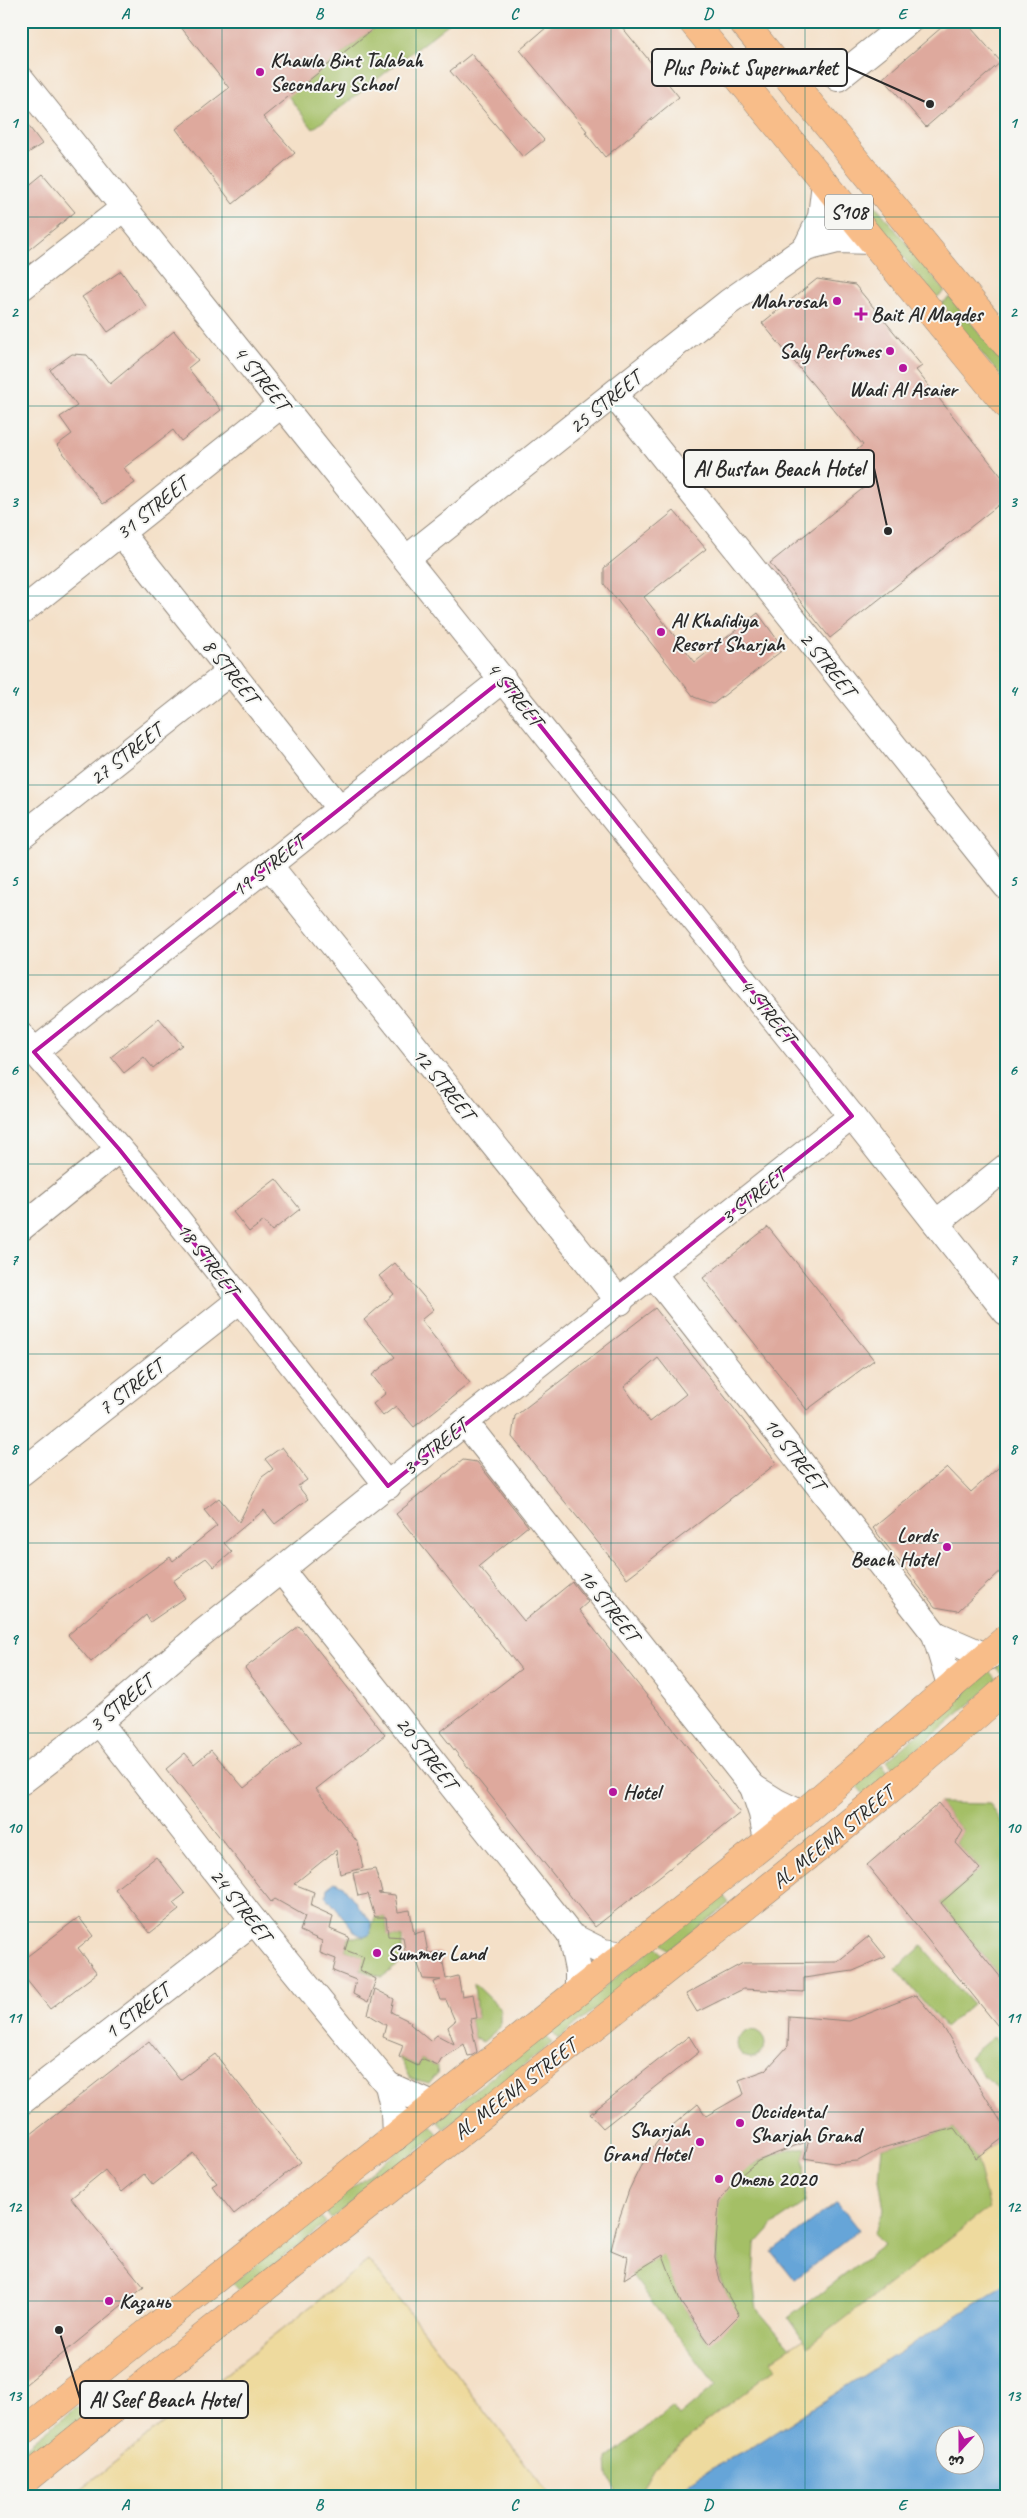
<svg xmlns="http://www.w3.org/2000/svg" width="1027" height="2518" font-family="Caveat,'Playpen Sans Arabic',sans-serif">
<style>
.green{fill:#a4bf66;stroke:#687548}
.sand{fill:#eeda9e;stroke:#8c8264}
.water{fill:#66a5d8;stroke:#486882;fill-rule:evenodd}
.building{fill:#dea99d;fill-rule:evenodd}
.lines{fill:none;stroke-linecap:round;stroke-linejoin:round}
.minor-casing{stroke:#90867a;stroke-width:28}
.major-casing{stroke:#90867a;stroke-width:29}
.minor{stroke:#fff;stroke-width:26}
.major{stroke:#f8bd89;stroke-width:28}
.marked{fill:none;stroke:#b5179e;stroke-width:4;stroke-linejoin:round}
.grid{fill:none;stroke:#0f766e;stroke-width:1;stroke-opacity:0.55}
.poi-dot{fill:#b5179e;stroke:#f6f6f2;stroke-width:2}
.labels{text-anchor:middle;stroke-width:4;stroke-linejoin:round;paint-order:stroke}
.shield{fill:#f6f6f2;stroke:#686867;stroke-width:1}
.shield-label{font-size:20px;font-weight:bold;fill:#2b2b2b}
.poi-label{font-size:21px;font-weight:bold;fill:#2b2b2b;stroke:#f6f6f2;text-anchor:start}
.street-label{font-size:21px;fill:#2b2b2b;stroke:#f6f6f2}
.leader{fill:none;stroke:#2b2b2b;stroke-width:2}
.callout-dot{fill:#2b2b2b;stroke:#f6f6f2;stroke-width:2}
.callout{fill:#f6f6f2;stroke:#2b2b2b;stroke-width:2}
.callout-label{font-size:22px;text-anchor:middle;font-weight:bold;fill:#2b2b2b}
.neatline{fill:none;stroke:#0f766e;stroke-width:2}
.grid-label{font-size:16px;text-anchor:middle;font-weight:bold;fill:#0f766e}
</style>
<rect width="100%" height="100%" fill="#f6f6f2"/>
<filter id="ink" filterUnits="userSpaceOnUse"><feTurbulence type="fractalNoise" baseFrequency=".02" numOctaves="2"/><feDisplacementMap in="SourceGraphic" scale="10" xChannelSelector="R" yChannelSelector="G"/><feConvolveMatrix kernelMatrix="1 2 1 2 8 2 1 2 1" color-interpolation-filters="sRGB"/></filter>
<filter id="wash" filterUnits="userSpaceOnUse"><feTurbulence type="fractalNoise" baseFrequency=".0096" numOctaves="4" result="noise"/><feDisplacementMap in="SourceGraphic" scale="20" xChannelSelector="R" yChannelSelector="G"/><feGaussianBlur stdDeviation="1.12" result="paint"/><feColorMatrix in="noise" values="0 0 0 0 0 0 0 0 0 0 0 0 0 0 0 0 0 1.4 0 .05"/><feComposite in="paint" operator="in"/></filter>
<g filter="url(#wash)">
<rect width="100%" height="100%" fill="#f4e0c8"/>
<g class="green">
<path d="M383,21H452L313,129L288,96Z"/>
<path d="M864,191L945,291L936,298L856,198Z"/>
<path d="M950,297L1006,365V383L941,304Z"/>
<path d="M1006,1656V1673L1003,1675L995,1667Z"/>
<path d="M990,1671L998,1680L894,1769L887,1761Z"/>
<path d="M882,1764L889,1773L864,1795L857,1786Z"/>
<path d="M939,1803L990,1804L1006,1828V1984L941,1903L980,1869L956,1843L963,1831Z"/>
<path d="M722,1894L729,1903L668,1951L661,1942Z"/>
<path d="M375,1917H386L388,1936L402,1937V1962L382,1977L360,1970L363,1957L345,1950L349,1937H364L369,1935Z"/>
<path d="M656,1946L663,1955L558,2039L550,2030Z"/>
<path d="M922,1946L972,2004L945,2027L896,1969Z"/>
<path d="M474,1983L500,2008V2027L483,2042L474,2038L470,2019L477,2018Z"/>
<circle cx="751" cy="2044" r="14"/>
<path d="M545,2034L552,2043L444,2129L437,2121Z"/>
<path d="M994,2036L1006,2050V2101L969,2057Z"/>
<path d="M399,2057L418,2066L421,2059L438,2066L437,2074L429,2084L411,2079Z"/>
<path d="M431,2125L438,2134L331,2219L324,2210Z"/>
<path d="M954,2128L976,2158L989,2208L808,2347L788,2318L884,2245L873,2233L884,2210L879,2179L882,2148Z"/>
<path d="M807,2147L804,2158L805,2203L774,2224L755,2245L753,2281L757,2309L790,2348L771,2360L776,2368L704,2424L654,2468L637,2497H607L616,2490L608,2476L607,2459L672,2407L679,2416L716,2385L631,2274L666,2253C672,2287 687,2317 710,2344L731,2302C728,2295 723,2288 721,2281C715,2266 713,2216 719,2202C735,2168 772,2151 807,2147Z"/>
<path d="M319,2214L326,2223L240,2291L232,2283Z"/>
<path d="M78,2406L86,2415L21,2467V2451Z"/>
</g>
<g class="sand">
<path d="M1006,2136V2284L757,2444L698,2476L669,2497H637L654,2468L704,2424L776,2368L771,2360L803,2339L808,2347L989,2208L976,2158Z"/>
<path d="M369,2260L551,2497H71Z"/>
</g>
<g class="water">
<path d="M335,1882L343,1886L371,1922L372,1927L369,1935L364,1937L356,1933L326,1896L327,1888Z"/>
<path d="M837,2202L859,2230L794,2280L772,2252Z"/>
<path d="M1006,2284V2497H669L698,2476L757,2444ZM944,2436H974V2466H944Z"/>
</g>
<g id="blocks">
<g class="building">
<path d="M176,21H383L263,117L295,153L233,204L176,129L229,88Z"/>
<path d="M554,21H617L679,97L605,157L585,132L587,131L520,50Z"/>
<path d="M949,21H965L1001,62L926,127L883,78Z"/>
<path d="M471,54L544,140L523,157L450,71Z"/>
<path d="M21,116L42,144L28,153L21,143Z"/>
<path d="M43,174L75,212L21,256V192Z"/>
<path d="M121,271L146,306L108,332L82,297Z"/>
<path d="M817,279L855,285L922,366L916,370L1006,482V499L830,638L770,563L866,486L844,460L863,445L762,323Z"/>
<path d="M174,331L198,360L188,368L221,410L181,441L173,430L124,468L135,483L103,504L57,445L72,434L60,417L77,406L50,370L72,354L87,355L110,384Z"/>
<path d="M674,511L706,549L644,597L695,662L758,613L784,649L713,704L694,697L604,584V568Z"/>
<path d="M159,1018L182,1045L153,1068L144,1057L124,1073L111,1057Z"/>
<path d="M276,1179L300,1209L272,1231L264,1221L249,1232L233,1212Z"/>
<path d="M768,1227L874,1360L807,1410L703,1278Z"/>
<path d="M395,1263L434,1309L421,1320L470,1383L414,1427L396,1406L383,1416L373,1404L386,1393L372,1375L395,1357L364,1320L394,1294L379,1276Z"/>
<path d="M655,1308L777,1463L627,1578L512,1437L515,1416ZM658,1358L686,1394L650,1422L624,1387Z"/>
<path d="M282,1447L307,1480L298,1486L308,1499L275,1524L264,1510L224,1543L232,1552L214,1567L206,1558L173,1581L185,1598L150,1622L146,1615L91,1662L68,1635L104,1604L170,1557L173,1561L217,1526L204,1510L219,1498L239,1522L262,1477L273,1469L265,1459Z"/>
<path d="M463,1460L477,1462L528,1526L479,1566L524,1621L572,1582L588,1602L579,1610L740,1813L595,1927L440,1732L521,1669L396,1514Z"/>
<path d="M1006,1461V1566L958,1611L935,1607L873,1528L947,1467L971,1492Z"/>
<path d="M299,1626L385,1735L316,1789L358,1843L363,1868L340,1874L336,1850L294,1884L314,1892L311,1906L333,1916L330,1929L349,1937L345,1950L364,1957L360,1970L376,1979L368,2002L353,1994L356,1980L333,1971L336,1959L320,1953L322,1941L300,1931L305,1916L275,1899L271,1902L166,1769L185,1753L194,1764L211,1750L244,1788L302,1742L245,1668Z"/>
<path d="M939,1803L963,1831L956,1843L980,1869L941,1903L1006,1984V2036L867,1865Z"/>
<path d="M156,1857L185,1894L173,1903L179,1910L150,1933L115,1889Z"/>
<path d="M375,1869L382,1892L378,1893L395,1895L398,1912L410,1910L414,1934L424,1931L428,1953L441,1952L446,1979L458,1976L462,1996L473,1994L477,2018L470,2019L477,2052L473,2055L468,2056L464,2044L441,2060L438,2066L421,2059L418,2066L399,2057L403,2045L383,2037L386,2025L368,2014L375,1989L394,1999L391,2012L411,2022L410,2024L430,2041L437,2035L454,2044L448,2027L455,2021L446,2000H440L434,1982L441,1980L423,1979L416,1958H406L403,1937L388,1936L386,1917H375L368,1894L358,1896L353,1873Z"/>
<path d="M79,1917L93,1936L78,1948L97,1973L50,2009L21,1973V1961Z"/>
<path d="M869,1936L886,1957L853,1971L804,1978V1992L743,1989L697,2012L686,1994L743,1963L837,1962Z"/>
<path d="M916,1995L945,2030L1006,2130V2136L976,2158L954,2128L882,2148L858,2161L834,2163L804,2158L809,2140L758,2161L736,2179L719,2202L715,2257L720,2281L739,2315L710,2344L681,2303L663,2255L624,2279L628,2257L611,2250L617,2225L629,2190L645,2157L667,2130L698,2104L706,2116L744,2094L739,2080L766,2070L788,2046L789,2016L849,2021Z"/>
<path d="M689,2036L699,2052L603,2128L590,2114Z"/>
<path d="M149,2041L180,2080L215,2054L301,2162L234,2214L212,2186L217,2183L193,2153L153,2185L144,2174L122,2192L105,2170L71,2198L144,2287L21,2388V2142Z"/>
</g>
</g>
</g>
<g filter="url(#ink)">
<use href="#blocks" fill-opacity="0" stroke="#90867a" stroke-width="1"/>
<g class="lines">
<defs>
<g id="minor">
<path d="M838,78L909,21"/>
<path d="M21,79L816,1071L1006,1312"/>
<path d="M806,248L821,217L825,182"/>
<path d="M21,288L125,207"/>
<path d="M614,395L1006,886"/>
<path d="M121,533L340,809"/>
<path d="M406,559L729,302L806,248L838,240L872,241"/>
<path d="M21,612L282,404"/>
<path d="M21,837L231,671"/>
<path d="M269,865L620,1302"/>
<path d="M21,1036L148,1182L388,1486"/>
<path d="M34,1052L503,679"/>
<path d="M936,1223L1006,1167"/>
<path d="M21,1228L119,1149"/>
<path d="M654,1275L935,1634L951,1688"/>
<path d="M465,1422L753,1787L777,1802L802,1814"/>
<path d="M21,1473L240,1300"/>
<path d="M282,1571L571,1936L603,1952L625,1955"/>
<path d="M935,1634L988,1657"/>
<path d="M99,1722L254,1921L388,2085L394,2111L395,2138"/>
<path d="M21,1782L99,1722L201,1634L465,1422L852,1116"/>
<path d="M753,1787L762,1814L767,1841"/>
<path d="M571,1936L578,1970V1992"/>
<path d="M388,2085L435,2106"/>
<path d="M21,2102L254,1921"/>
</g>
<g id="major">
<path d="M692,21L1006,404"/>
<path d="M742,21L1006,344"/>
<path d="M21,2433L802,1814L1006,1639"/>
<path d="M21,2484C223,2319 429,2158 633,1996C759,1895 886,1797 1006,1689"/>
</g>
</defs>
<use href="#minor" class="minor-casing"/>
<use href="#major" class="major-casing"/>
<use href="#minor" class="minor"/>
<use href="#major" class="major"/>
</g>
</g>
<path class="marked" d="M503,679L852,1116L388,1486L119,1149L34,1052Z"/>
<path class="grid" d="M222,21V2497M416,21V2497M611,21V2497M805,21V2497M21,217H1006M21,406H1006M21,596H1006M21,785H1006M21,975H1006M21,1164H1006M21,1354H1006M21,1543H1006M21,1733H1006M21,1922H1006M21,2112H1006M21,2301H1006"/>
<g class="poi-dot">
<circle cx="260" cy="72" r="5"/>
<circle cx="837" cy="301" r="5"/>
<path d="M858.5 306.5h5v5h5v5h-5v5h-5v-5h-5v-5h5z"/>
<circle cx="890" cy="351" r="5"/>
<circle cx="903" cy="368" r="5"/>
<circle cx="661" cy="632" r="5"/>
<circle cx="947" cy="1547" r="5"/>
<circle cx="613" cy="1792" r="5"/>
<circle cx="377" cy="1953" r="5"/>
<circle cx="740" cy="2123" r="5"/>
<circle cx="700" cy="2142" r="5"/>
<circle cx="719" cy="2179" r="5"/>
<circle cx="109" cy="2301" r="5"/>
</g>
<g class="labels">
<rect class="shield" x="825" y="194.5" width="48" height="35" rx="4"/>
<g class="shield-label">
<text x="849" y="219">S108</text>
</g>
<g class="poi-label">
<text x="270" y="67">Khawla Bint Talabah<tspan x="270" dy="24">Secondary School</tspan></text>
<text x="827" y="308" text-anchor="end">Mahrosah</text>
<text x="871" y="321">Bait Al Maqdes</text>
<text x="880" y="358" text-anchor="end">Saly Perfumes</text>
<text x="903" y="396" text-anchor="middle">Wadi Al Asaier</text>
<text x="671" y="627">Al Khalidiya<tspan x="671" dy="24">Resort Sharjah</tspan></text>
<text x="937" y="1542" text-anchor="end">Lords<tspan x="937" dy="24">Beach Hotel</tspan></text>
<text x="623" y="1799">Hotel</text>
<text x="387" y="1960">Summer Land</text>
<text x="750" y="2118">Occidental<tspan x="750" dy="24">Sharjah Grand</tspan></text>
<text x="690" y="2137" text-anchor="end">Sharjah<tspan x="690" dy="24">Grand Hotel</tspan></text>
<text x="729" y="2186">Отель 2020</text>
<text x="119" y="2308">Казань</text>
</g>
<g class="street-label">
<text transform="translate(262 378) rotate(51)" y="7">4 STREET</text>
<text transform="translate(605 402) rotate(-39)" y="7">25 STREET</text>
<text transform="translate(152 508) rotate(-39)" y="7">31 STREET</text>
<text transform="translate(828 664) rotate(51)" y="7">2 STREET</text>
<text transform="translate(231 671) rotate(51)" y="7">8 STREET</text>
<text transform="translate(515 694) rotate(51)" y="7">4 STREET</text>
<text transform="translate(126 754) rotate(-38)" y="7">27 STREET</text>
<text transform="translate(268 866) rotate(-38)" y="7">19 STREET</text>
<text transform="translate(768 1011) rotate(51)" y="7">4 STREET</text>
<text transform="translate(444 1084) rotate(51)" y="7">12 STREET</text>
<text transform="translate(753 1196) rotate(-39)" y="7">3 STREET</text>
<text transform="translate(208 1259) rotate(52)" y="7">18 STREET</text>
<text transform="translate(131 1387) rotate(-38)" y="7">7 STREET</text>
<text transform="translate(435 1447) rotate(-39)" y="7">3 STREET</text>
<text transform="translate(795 1454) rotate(52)" y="7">10 STREET</text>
<text transform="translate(609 1605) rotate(52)" y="7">16 STREET</text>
<text transform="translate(121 1703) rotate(-40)" y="7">3 STREET</text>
<text transform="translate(427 1753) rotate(52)" y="7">20 STREET</text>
<text transform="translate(833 1837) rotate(-39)" y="7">AL MEENA STREET</text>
<text transform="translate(241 1905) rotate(52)" y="7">24 STREET</text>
<text transform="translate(137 2011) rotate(-38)" y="7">1 STREET</text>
<text transform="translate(515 2089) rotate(-38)" y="7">AL MEENA STREET</text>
</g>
</g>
<path class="leader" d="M930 104L847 67M888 531L874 468M59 2330L80 2399"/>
<g class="callout-dot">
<circle cx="930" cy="104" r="5"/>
<circle cx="888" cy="531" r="5"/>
<circle cx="59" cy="2330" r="5"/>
</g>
<g class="callout">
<rect x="652" y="49" width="195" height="37" rx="5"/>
<rect x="684" y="450" width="190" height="37" rx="5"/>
<rect x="80" y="2381" width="168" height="37" rx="5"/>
</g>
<g class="callout-label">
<text x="750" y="75">Plus Point Supermarket</text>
<text x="779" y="476">Al Bustan Beach Hotel</text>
<text x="164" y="2407">Al Seef Beach Hotel</text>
</g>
<rect width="1027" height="2518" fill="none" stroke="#f6f6f2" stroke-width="55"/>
<g transform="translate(960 2450) rotate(201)"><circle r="24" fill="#f6f6f2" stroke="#a5a5a2"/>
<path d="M0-4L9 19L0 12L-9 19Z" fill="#b5179e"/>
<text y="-8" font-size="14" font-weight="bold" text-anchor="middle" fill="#2b2b2b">ش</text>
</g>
<rect x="28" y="28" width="972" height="2462" class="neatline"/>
<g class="grid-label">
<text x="125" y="19">A</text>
<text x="319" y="19">B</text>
<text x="514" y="19">C</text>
<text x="708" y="19">D</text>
<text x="902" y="19">E</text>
<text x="14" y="128">1</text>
<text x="1013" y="128">1</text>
<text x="14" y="317">2</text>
<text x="1013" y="317">2</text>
<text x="14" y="507">3</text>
<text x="1013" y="507">3</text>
<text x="14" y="696">4</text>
<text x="1013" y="696">4</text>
<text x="14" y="886">5</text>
<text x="1013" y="886">5</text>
<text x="14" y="1075">6</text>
<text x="1013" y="1075">6</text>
<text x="14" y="1265">7</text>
<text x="1013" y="1265">7</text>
<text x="14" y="1454">8</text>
<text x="1013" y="1454">8</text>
<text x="14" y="1644">9</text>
<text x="1013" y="1644">9</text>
<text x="14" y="1833">10</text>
<text x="1013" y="1833">10</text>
<text x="14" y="2023">11</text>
<text x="1013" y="2023">11</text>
<text x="14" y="2212">12</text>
<text x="1013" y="2212">12</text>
<text x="14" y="2401">13</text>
<text x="1013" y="2401">13</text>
<text x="125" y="2510">A</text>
<text x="319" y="2510">B</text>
<text x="514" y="2510">C</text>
<text x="708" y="2510">D</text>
<text x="902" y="2510">E</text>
</g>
</svg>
